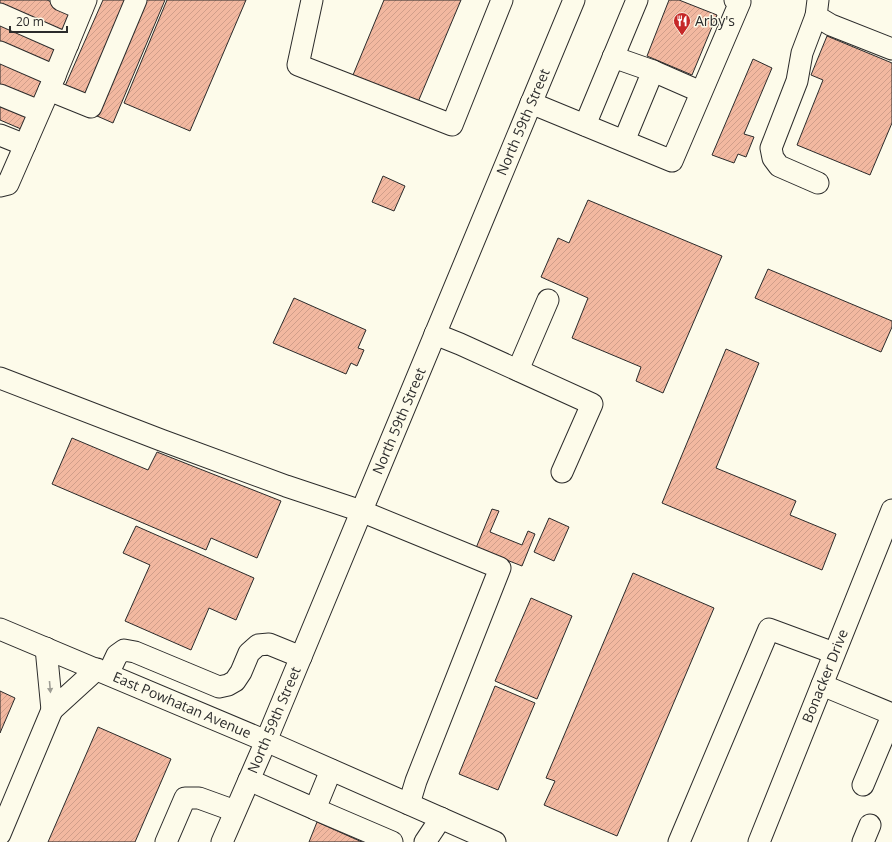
<svg xmlns="http://www.w3.org/2000/svg" width="892" height="842" font-family="'Open Sans',sans-serif">
<style>
.building{fill:url(#building-hatch);stroke:#2b2b2b}
.lines{fill:none;stroke-linecap:round;stroke-linejoin:round}
.minor-casing{stroke:#2b2b2b;stroke-width:23}
.minor{stroke:#fdfbea;stroke-width:21}
.oneway{fill:#9e9d94}
.labels{text-anchor:middle;stroke-width:3;stroke-linejoin:round;paint-order:stroke}
.poi-label{font-size:14px;fill:#2b2b2b;stroke:#fdfbea;text-anchor:start}
.street-label{font-size:14px;fill:#2b2b2b;stroke:#fdfbea}
</style>
<defs>
<pattern id="building-hatch" width="6" height="6" patternUnits="userSpaceOnUse"><rect width="6" height="6" fill="#f2b8a0"/><path d="M-1 1l2-2M0 6l6-6M5 7l2-2" fill="none" stroke="#d09e8a"/></pattern>
</defs>
<rect width="100%" height="100%" fill="#fdfbea"/>
<g class="building">
<path d="M0,0H47L76,13L67,35L0,6Z"/>
<path d="M103,0H128L86,96L65,86Z"/>
<path d="M146,0H165L113,123L97,116Z"/>
<path d="M167,0H246L190,131L124,103Z"/>
<path d="M384,0H461L418,102L353,75Z"/>
<path d="M669,0H679L717,15L692,75L647,56Z"/>
<path d="M0,19L63,47L53,69L0,46Z"/>
<path d="M827,36L892,63V123L870,175L797,145L823,80L811,75Z"/>
<path d="M0,59L48,81L38,103L0,86Z"/>
<path d="M753,59L772,68L744,134L754,137L746,157L738,154L734,163L712,155Z"/>
<path d="M0,100L36,115L28,132L0,120Z"/>
<path d="M383,176L405,186L394,211L372,202Z"/>
<path d="M588,200L722,256L663,393L636,381L641,367L572,338L588,298L541,277L558,238L569,243Z"/>
<path d="M768,269L892,321V327L881,352L755,298Z"/>
<path d="M294,298L366,330L358,348L364,350L357,366L351,363L346,374L273,343Z"/>
<path d="M726,349L759,363L716,468L796,501L790,515L836,534L822,570L662,503Z"/>
<path d="M72,438L148,470L157,452L281,501L257,558L211,538L206,550L52,484Z"/>
<path d="M492,509L499,511L490,532L522,545L528,531L535,534L522,566L476,548Z"/>
<path d="M549,518L569,527L554,561L534,552Z"/>
<path d="M136,526L254,578L236,620L209,608L191,650L125,621L150,565L123,553Z"/>
<path d="M633,573L714,608L617,836L544,805L555,781L546,778Z"/>
<path d="M531,598L572,616L537,699L495,681Z"/>
<path d="M495,686L535,703L498,790L459,774Z"/>
<path d="M0,691L15,698L0,733Z"/>
<path d="M98,727L171,759L135,842H48Z"/>
<path d="M317,822L362,842H309Z"/>
</g>
<g class="lines">
<defs>
<g id="minor">
<path d="M61,0L82,9"/>
<path d="M86,0L49,90L91,107L136,0"/>
<path d="M312,0L298,65L452,125L502,0"/>
<path d="M818,0L816,16L831,25L892,49"/>
<path d="M0,14L68,44"/>
<path d="M816,16L802,53L797,81L771,148L773,158L779,166L818,183"/>
<path d="M0,52L55,76"/>
<path d="M613,57L653,71L624,141"/>
<path d="M653,71L701,92"/>
<path d="M0,95L39,111"/>
<path d="M531,103L672,161L740,2L735,0"/>
<path d="M585,125L637,0"/>
<path d="M0,135L25,145"/>
<path d="M0,186L8,184L49,90"/>
<path d="M435,334L460,344L592,404L562,472"/>
<path d="M518,370L548,300"/>
<path d="M0,378L161,440L286,486L361,511L500,568L416,781L409,804"/>
<path d="M0,629L266,741L495,842"/>
<path d="M46,648L52,710L97,669"/>
<path d="M108,674L117,655L124,650L135,652L219,687L228,685L235,681L241,672L249,653L258,645L269,644L301,657"/>
<path d="M822,685L892,714"/>
<path d="M331,770L315,809L392,842"/>
<path d="M249,780L315,809"/>
<path d="M863,785L892,716"/>
<path d="M0,834L52,710"/>
<path d="M166,842L185,798H199L235,811"/>
<path d="M222,842L266,741L574,0"/>
<path d="M425,842L441,818"/>
<path d="M679,842L769,629L834,653"/>
<path d="M759,842L892,510"/>
<path d="M863,842L870,825"/>
</g>
</defs>
<use href="#minor" class="minor-casing"/>
<use href="#minor" class="minor"/>
</g>
<defs><path id="oneway-solid" d="M-6-.8H1V-3.2L6.5 0L1 3.2V.8H-6Z"/></defs>
<use class="oneway" href="#oneway-solid" transform="translate(50 687) rotate(85)"/>
<defs>
<symbol id="restaurant-pin" viewBox="-11 -11 22 30"><path d="M0 17L-7.5 6A9.5 9.5 0 1 1 7.5 6Z" fill="#c62828" stroke="#fdfbea"/><path d="M-5-6h1v4h1v-4h1v4h1v-4h1v5L-1.5 .5V6h-2V.5L-5-1ZM5-6V6H3V1.5H1.5Q1.5-4 5-6Z" fill="#fff"/></symbol>
</defs>
<g fill-rule="evenodd">
<use href="#restaurant-pin" x="672" y="11" width="20" height="27"/>
</g>
<g class="labels">
<g class="poi-label">
<text x="695" y="26">Arby's</text>
</g>
<g class="street-label">
<text transform="translate(523 122) rotate(-67)" y="5">North 59th Street</text>
<text transform="translate(399 421) rotate(-67)" y="5">North 59th Street</text>
<text transform="translate(825 676) rotate(-68)" y="5">Bonacker Drive</text>
<text transform="translate(182 705) rotate(23)" y="5">East Powhatan Avenue</text>
<text transform="translate(274 720) rotate(-67)" y="5">North 59th Street</text>
</g>
</g>
<path d="M10 26v6h57v-6" fill="none" stroke="#2b2b2b" stroke-width="2"/>
<text x="16" y="26" font-size="12" fill="#2b2b2b" stroke="#fdfbea" stroke-width="3" paint-order="stroke">20 m</text>
</svg>
